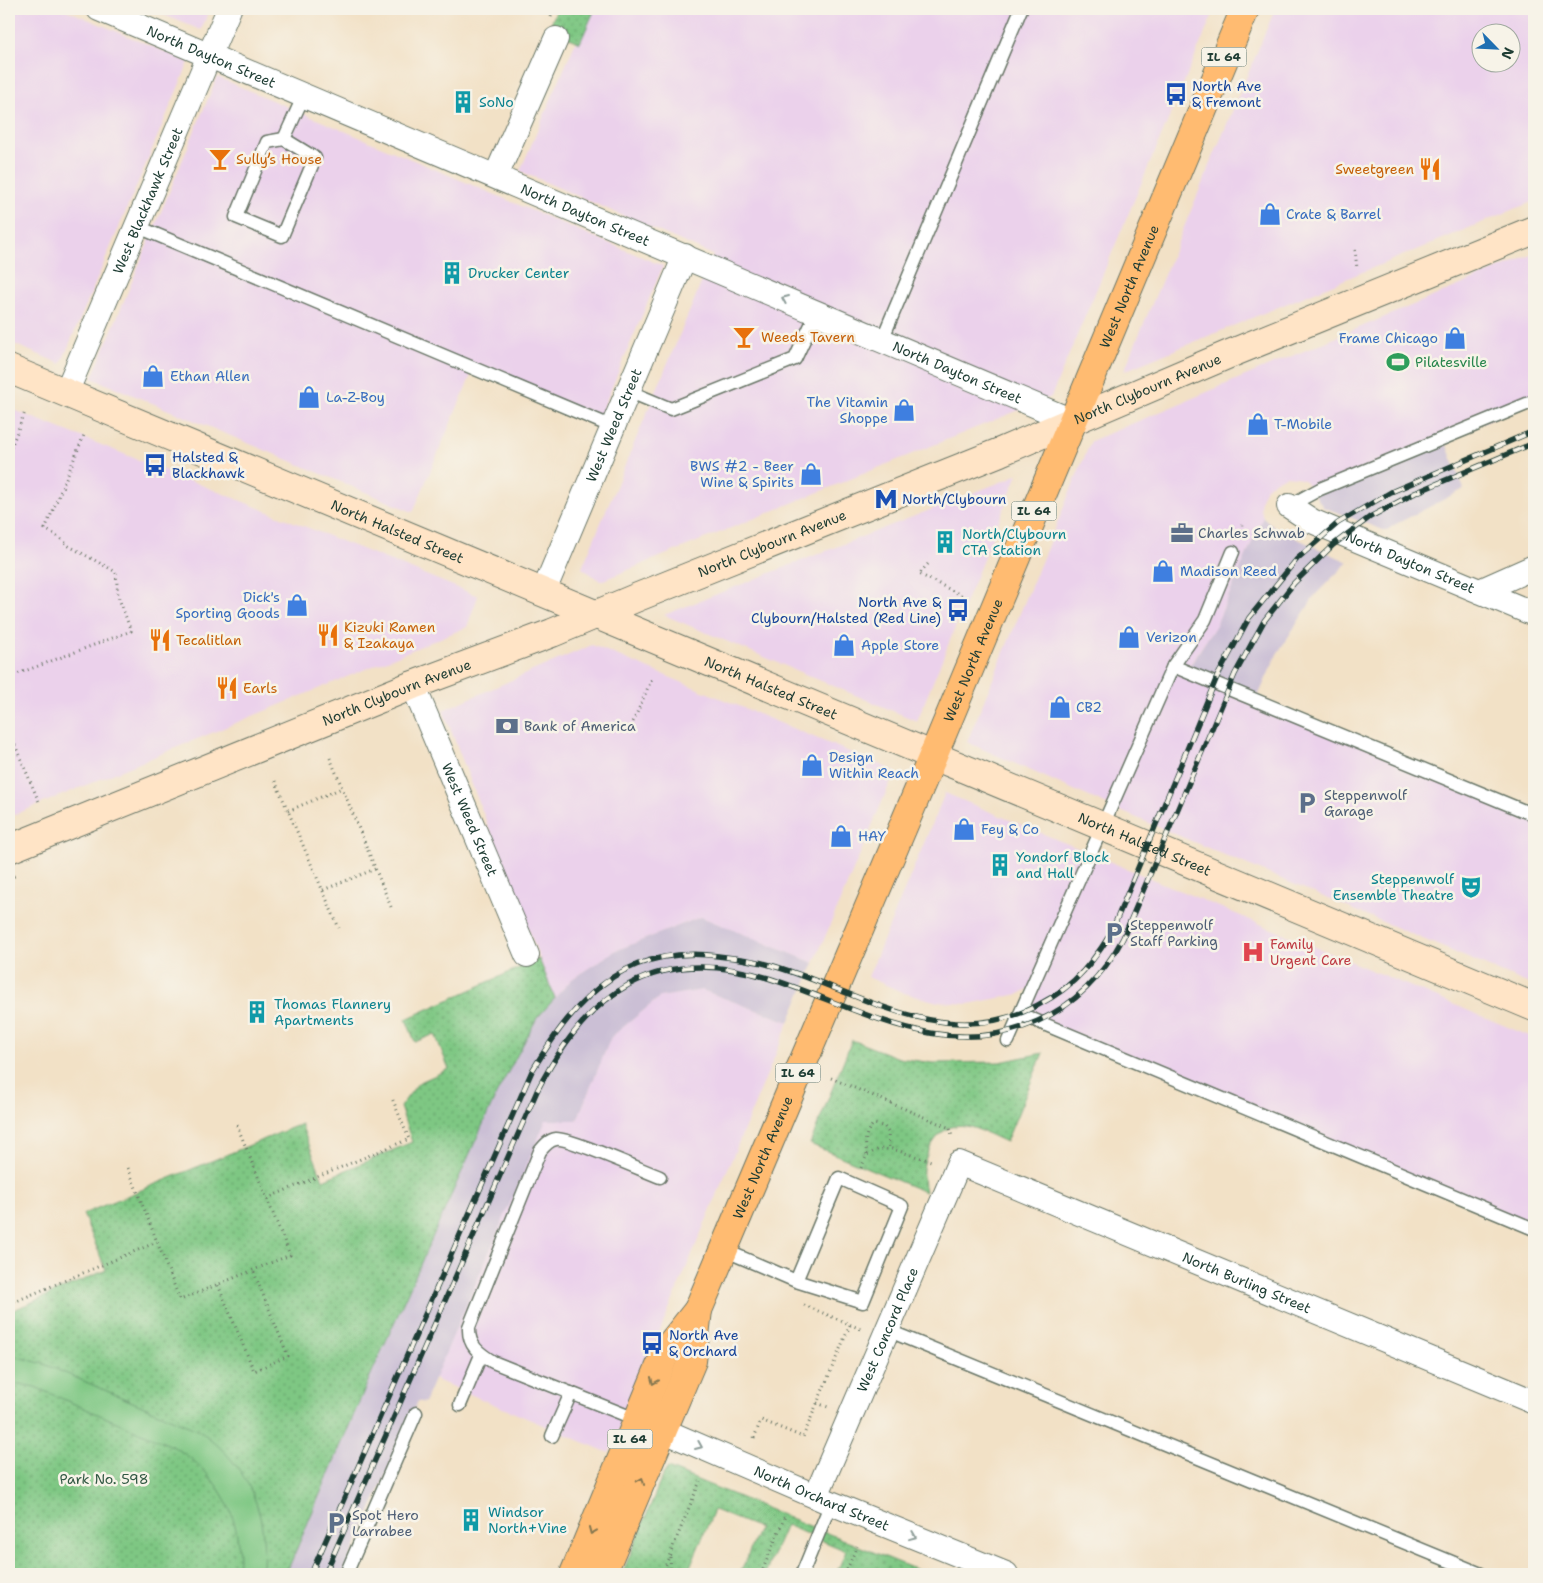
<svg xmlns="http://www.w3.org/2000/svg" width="1543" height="1583" font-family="'Shantell Sans',sans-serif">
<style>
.built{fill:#ebd1eb;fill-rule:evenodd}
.railway{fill:#cbbfd5}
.grass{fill:url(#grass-dots);stroke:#4e825c}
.garden{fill:#7ec783;stroke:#4e825c}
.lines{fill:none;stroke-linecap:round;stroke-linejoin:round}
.lane-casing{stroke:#697667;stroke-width:15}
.street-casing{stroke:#697667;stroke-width:26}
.secondary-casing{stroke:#697667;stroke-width:30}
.primary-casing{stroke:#697667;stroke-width:30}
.path{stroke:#697667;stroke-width:3;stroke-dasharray:1 4;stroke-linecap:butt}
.lane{stroke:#fff;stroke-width:12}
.street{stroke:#fff;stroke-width:24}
.secondary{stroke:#ffe4c6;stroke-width:28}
.primary{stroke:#ffbb71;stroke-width:28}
.rail-casing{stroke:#1f3d34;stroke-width:5.5}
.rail{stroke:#f7f3e8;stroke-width:4;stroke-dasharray:11;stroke-linecap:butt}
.oneway{stroke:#8f9e9a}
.oneway2{stroke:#84764f}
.labels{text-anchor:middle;stroke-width:5;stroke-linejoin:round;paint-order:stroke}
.shield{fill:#f7f3e8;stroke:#60746a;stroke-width:1}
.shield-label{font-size:12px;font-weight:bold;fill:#1f3d34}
.street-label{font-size:14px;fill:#1f3d34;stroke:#f7f3e8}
.transit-label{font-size:14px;fill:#164399;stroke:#f7f3e8;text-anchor:start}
.culture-label{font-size:14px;fill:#0d838f;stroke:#f7f3e8;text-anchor:start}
.food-label{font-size:14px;fill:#c56008;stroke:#f7f3e8;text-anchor:start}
.shop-label{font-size:14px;fill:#366cbe;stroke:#f7f3e8;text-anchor:start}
.leisure-label{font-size:14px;fill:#27864d;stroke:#f7f3e8;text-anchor:start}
.service-label{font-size:14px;fill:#4e5e75;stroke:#f7f3e8;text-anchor:start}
.health-label{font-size:14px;fill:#be3a42;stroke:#f7f3e8;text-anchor:start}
.park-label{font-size:14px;fill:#325944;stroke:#f7f3e8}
</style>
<defs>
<pattern id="grass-dots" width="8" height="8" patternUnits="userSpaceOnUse" patternTransform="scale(1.25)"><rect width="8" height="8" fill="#7ec783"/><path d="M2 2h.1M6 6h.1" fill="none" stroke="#67a36c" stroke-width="1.8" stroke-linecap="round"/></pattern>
</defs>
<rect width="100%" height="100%" fill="#f7f3e8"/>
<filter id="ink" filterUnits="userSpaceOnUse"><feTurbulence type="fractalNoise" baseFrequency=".02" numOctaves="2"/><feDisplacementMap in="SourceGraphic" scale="10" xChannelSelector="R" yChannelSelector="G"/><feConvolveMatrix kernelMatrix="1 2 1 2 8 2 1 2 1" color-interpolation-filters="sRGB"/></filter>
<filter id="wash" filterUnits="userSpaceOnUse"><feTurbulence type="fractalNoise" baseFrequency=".0096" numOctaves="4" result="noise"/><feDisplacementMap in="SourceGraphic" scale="20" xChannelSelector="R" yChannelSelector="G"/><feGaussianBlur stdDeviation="1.12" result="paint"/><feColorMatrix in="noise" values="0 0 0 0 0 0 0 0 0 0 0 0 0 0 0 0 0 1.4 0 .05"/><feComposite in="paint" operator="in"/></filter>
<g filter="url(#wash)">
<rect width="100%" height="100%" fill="#f2e1c6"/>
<g class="built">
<path d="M9,9H64L189,62L61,364L9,342Z"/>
<path d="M149,9H210L201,30Z"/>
<path d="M590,9H1215L1051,397L601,581L582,568L713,255L520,171Z"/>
<path d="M1275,9H1534V201L1124,371ZM1510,32V62H1480V32Z"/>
<path d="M217,77L663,266L598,420L474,368L413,512L92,378Z"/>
<path d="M1534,254V401L1314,493L1305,481L1296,477L1287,476L1274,481L1266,488L1261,499L1260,509L1263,517L1216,625L1186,671L1534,815V986L1123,812L967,742L1091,441Z"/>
<path d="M9,408L478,596L467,627L9,817Z"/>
<path d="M1018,474L917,721L664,615L1006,480Z"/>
<path d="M592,645L895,771L814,963L701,917L615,951L572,979L555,998L443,710Z"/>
<path d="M945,793L1534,1038V1229L1020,1014L1032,987L1019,994L968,1004L938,1002L904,993L868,977Z"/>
<path d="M702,990L789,1022L609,1453L434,1379L546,1119L577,1120L611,1037L660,997Z"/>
</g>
<g class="railway">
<path d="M1444,438L1464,489L1394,525L1386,531L1323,507L1314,493Z"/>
<path d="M1263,517L1276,529L1348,562L1316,594L1277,654L1256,701L1186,672L1216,625Z"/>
<path d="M701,917L814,963L789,1022L702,990L660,997L611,1037L577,1120H546L424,1403L418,1401L343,1574H286L369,1379L496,1095L537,1018L572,979L615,951Z"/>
</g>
<g class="grass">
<path d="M557,9H595L580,43L549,29Z"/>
<path d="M539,959L555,998L537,1018L496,1095L369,1379L286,1574H9V1312L106,1270L83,1214L301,1124L323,1180L412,1142L400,1107L418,1083L449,1069L435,1034L415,1042L406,1019Z"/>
<path d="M852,1040L899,1058L933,1063L1000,1062L1043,1053L1006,1142C994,1137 978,1128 966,1126C942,1121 927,1148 923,1168C922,1175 924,1184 925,1192L810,1144Z"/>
<path d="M668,1468L927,1574H872L861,1569L858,1574H836L846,1551L786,1525L765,1574H740L759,1528L714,1510L687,1574H622L663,1475Z"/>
</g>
<path class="garden" d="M9,1356L18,1357L44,1364L200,1431C249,1466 270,1515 262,1574H236C240,1565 239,1553 238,1544C235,1502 208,1466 172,1446L35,1387L9,1382Z"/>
</g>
<g filter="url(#ink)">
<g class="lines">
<defs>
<g id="lane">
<path d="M284,139L315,158L282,236L236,217L267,142Z"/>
<path d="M284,139L304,95"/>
<path d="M136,226L613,427"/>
<path d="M882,340L1021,9"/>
<path d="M628,391L671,409L795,359L817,312"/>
<path d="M1289,506L1320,489L1534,401"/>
<path d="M1173,666L1534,815"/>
<path d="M1020,1014L1534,1229"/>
<path d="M1008,1041L1173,666L1205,620L1233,552"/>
<path d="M724,1250L796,1281L863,1302L902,1206L839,1178L796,1281"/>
<path d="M887,1330L1481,1574"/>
<path d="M460,1405L481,1355"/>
<path d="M638,1420L493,1362C479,1353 468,1346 469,1327L540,1151C544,1146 549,1140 556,1139C567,1137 644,1171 660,1177"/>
<path d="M552,1436L571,1393"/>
<path d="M346,1574L416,1413"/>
<path d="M802,1574L831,1503"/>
</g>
<g id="street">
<path id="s1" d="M99,9L1072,421"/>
<path d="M496,176L556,39"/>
<path id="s2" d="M66,393L229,9"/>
<path id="s3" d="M1289,506L1312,521L1534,614"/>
<path d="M1480,591L1534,567"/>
<path id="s4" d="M543,593L685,256"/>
<path id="s5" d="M413,685L527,955"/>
<path id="s6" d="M646,1423L831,1503L1006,1574"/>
<path id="s7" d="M816,1496L959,1163L1534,1402"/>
</g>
<g id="secondary">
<path id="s8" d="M9,369L1534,1007"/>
<path id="s9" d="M9,849L413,685L552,633L638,597L1000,452L1227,355L1534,230"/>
</g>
<g id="primary">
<path id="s10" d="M574,1574L667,1349L698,1310L933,756L1245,9"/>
<path d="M602,1574L692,1361L698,1310"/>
</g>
</defs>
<use href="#lane" class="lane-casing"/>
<use href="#street" class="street-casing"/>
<use href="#secondary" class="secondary-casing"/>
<use href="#primary" class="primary-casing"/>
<g class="path">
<path d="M551,17L554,9"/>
<path d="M1355,250L1357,269"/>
<path d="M9,452L25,412"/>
<path d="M1239,535L1242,525"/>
<path d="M928,564L919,574L963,596"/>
<path d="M9,641L11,646L9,658"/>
<path d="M9,677L131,631L118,596L116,572L69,546L56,535L45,529L84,435"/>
<path d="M9,731L39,802"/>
<path d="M629,731L653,676"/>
<path d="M330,758L391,907"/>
<path d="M275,781L339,928"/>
<path d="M288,811L342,788"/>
<path d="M9,878L17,875"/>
<path d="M323,890L375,869"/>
<path d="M831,1078L950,1128L952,1136"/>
<path d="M867,1155C865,1142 864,1132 874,1124L884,1126L888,1132L889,1149"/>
<path d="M128,1168L180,1300L290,1255L236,1123"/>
<path d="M861,1168L867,1155L879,1149H892L931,1161"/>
<path d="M267,1198L409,1139L392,1098"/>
<path d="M218,1285L254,1371L288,1356L253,1270"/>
<path d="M9,1304L157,1242"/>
<path d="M804,1305L863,1330"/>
<path d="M817,1403L828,1407"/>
<path d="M754,1438L761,1420L803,1437L850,1325"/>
<path d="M670,1557L671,1574"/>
<path d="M662,1574L700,1481"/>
<path d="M761,1574L785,1516"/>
<path d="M845,1574L857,1546"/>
</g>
<use href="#lane" class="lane"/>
<use href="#street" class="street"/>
<use href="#secondary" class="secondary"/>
<use href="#primary" class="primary"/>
<defs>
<g id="rail">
<path d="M311,1574L532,1071C554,1035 577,1001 613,977C643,957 682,951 718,956C735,958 753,960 770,965C853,988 934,1048 1023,1012C1066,994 1087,972 1111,933L1217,677L1249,618L1297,559L1338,523L1391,492L1534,431"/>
<path d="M325,1574L537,1091C587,993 655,943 768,978C857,1006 943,1064 1038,1021C1076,1004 1104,974 1123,938L1235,674L1264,621L1294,583L1333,545L1370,517L1415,493L1534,443"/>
</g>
</defs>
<use href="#rail" class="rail-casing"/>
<use href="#rail" class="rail"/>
</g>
<defs><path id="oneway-chevron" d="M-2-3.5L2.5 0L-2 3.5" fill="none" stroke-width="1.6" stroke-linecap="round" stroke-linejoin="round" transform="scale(1.25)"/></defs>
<g class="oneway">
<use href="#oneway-chevron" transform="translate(785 299) rotate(-157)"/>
<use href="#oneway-chevron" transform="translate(699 1446) rotate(23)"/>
<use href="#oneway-chevron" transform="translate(913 1536) rotate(22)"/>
</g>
<g class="oneway2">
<use href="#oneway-chevron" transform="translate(654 1381) rotate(113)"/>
<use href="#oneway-chevron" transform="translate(641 1481) rotate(-67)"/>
<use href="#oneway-chevron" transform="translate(592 1531) rotate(113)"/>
</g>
</g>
<defs>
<symbol id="bus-bare" viewBox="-9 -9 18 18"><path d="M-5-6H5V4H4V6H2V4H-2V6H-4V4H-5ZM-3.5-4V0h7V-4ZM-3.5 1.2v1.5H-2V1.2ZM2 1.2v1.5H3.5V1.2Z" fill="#1a4fb4" stroke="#f7f3e8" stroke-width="2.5" paint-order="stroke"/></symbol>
<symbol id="building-bare" viewBox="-9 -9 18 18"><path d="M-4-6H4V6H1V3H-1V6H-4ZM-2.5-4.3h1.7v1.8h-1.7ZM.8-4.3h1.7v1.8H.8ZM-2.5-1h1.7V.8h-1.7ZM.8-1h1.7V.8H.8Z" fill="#0f9aa8" stroke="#f7f3e8" stroke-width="2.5" paint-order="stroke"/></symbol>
<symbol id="bar-bare" viewBox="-9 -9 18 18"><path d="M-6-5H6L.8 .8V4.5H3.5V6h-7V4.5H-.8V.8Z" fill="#e8710a" stroke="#f7f3e8" stroke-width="2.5" paint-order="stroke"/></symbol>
<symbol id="restaurant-bare" viewBox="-9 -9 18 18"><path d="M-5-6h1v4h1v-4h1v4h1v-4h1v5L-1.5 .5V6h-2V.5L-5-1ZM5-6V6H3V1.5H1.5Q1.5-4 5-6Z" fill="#e8710a" stroke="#f7f3e8" stroke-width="2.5" paint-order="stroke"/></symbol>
<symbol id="shop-bare" viewBox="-9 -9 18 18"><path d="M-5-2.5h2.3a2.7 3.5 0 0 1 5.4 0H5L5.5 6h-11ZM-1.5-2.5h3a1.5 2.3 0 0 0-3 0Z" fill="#3f7fe0" stroke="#f7f3e8" stroke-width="2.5" paint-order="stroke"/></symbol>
<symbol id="stadium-bare" viewBox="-9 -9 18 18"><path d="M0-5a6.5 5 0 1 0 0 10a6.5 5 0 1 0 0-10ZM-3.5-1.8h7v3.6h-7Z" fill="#2e9e5b" stroke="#f7f3e8" stroke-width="2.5" paint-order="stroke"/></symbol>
<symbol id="metro-bare" viewBox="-9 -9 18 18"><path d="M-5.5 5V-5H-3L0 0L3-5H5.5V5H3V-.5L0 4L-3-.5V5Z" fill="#1a4fb4" stroke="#f7f3e8" stroke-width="2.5" paint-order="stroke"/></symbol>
<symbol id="office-bare" viewBox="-9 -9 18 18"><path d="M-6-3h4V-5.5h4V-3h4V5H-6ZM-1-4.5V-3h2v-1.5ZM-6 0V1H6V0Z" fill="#5c6f8a" stroke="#f7f3e8" stroke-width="2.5" paint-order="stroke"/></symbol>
<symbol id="bank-bare" viewBox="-9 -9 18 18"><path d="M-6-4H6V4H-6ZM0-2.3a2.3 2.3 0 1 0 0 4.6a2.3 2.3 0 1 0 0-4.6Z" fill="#5c6f8a" stroke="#f7f3e8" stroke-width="2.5" paint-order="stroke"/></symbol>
<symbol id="parking-bare" viewBox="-9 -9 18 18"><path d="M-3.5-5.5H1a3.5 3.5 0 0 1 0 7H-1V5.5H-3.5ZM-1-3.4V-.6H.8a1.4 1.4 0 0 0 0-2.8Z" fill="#5c6f8a" stroke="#f7f3e8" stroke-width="2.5" paint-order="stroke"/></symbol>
<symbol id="theatre-bare" viewBox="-9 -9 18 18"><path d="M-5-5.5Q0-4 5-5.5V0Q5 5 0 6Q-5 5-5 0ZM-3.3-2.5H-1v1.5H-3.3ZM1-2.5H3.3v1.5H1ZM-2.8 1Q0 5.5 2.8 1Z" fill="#0f9aa8" stroke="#f7f3e8" stroke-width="2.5" paint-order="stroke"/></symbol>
<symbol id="hospital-bare" viewBox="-9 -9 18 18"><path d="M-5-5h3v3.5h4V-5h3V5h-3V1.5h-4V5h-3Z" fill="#e0444e" stroke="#f7f3e8" stroke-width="2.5" paint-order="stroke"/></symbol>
</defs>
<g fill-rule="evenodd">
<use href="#bus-bare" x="1160" y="78" width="32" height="32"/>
<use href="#building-bare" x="447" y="86" width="32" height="32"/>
<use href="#bar-bare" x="204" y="143" width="32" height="32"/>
<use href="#restaurant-bare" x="1414" y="153" width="32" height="32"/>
<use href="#shop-bare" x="1254" y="198" width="32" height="32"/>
<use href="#building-bare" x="436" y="257" width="32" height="32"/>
<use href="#bar-bare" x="728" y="321" width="32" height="32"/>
<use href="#shop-bare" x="1439" y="322" width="32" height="32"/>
<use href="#stadium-bare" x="1382" y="346" width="32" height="32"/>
<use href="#shop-bare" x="137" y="360" width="32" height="32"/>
<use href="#shop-bare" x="293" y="381" width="32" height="32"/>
<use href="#shop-bare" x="888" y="394" width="32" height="32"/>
<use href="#shop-bare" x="1242" y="408" width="32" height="32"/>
<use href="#bus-bare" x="139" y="449" width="32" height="32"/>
<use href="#shop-bare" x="795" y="458" width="32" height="32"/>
<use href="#metro-bare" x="870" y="483" width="32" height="32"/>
<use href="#office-bare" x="1166" y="517" width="32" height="32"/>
<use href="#building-bare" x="929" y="526" width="32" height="32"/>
<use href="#shop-bare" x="1147" y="555" width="32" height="32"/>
<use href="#shop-bare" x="281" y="589" width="32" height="32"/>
<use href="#bus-bare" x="942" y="594" width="32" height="32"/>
<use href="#restaurant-bare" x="312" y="619" width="32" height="32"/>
<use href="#shop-bare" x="1113" y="621" width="32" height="32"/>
<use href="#restaurant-bare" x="144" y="624" width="32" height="32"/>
<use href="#shop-bare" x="828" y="629" width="32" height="32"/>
<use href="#restaurant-bare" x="211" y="672" width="32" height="32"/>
<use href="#shop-bare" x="1044" y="691" width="32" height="32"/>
<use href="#bank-bare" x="491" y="710" width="32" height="32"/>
<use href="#shop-bare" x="796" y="749" width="32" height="32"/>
<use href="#parking-bare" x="1291" y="787" width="32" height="32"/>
<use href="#shop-bare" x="948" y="813" width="32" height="32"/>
<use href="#shop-bare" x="825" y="820" width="32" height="32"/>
<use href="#building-bare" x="984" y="849" width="32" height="32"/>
<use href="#theatre-bare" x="1455" y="871" width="32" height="32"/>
<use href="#parking-bare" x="1098" y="917" width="32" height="32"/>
<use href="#hospital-bare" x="1237" y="936" width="32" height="32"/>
<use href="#building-bare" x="241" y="996" width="32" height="32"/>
<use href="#bus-bare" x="636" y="1327" width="32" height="32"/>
<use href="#building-bare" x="455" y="1504" width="32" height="32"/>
<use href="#parking-bare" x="320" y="1507" width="32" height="32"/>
</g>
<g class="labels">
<g class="shield">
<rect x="1201.5" y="47.5" width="45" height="19" rx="4"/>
<rect x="1011.5" y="501.5" width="45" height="19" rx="4"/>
<rect x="775.5" y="1063.5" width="45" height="19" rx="4"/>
<rect x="607.5" y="1429.5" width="45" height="19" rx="4"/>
</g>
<g class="shield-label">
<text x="1224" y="61">IL 64</text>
<text x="1034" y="515">IL 64</text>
<text x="798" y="1077">IL 64</text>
<text x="630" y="1443">IL 64</text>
</g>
<g class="street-label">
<text dy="5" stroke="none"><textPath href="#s1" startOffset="122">North Dayton Street</textPath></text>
<text dy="5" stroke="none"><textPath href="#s2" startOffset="209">West Blackhawk Street</textPath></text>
<text dy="5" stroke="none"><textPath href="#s1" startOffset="528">North Dayton Street</textPath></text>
<text dy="5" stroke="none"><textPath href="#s10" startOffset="1404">West North Avenue</textPath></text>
<text dy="5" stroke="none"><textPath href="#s1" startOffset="932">North Dayton Street</textPath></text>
<text dy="5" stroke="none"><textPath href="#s9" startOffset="1228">North Clybourn Avenue</textPath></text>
<text dy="5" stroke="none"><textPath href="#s4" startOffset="182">West Weed Street</textPath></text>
<text dy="5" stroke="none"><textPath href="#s8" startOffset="421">North Halsted Street</textPath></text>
<text dy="5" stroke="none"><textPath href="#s9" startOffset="822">North Clybourn Avenue</textPath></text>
<text dy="5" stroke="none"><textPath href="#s3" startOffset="134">North Dayton Street</textPath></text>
<text dy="5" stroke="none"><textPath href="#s10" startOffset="999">West North Avenue</textPath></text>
<text dy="5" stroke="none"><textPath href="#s8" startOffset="826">North Halsted Street</textPath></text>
<text dy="5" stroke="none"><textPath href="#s9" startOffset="418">North Clybourn Avenue</textPath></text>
<text dy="5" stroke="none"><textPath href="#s5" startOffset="146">West Weed Street</textPath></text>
<text dy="5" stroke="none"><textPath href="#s8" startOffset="1231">North Halsted Street</textPath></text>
<text dy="5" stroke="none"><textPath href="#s10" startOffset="459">West North Avenue</textPath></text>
<text dy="5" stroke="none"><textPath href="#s7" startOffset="674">North Burling Street</textPath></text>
<text dy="5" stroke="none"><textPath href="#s7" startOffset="181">West Concord Place</textPath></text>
<text dy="5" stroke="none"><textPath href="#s6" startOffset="191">North Orchard Street</textPath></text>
</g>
<g class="transit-label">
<text x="1192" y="91">North Ave<tspan x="1192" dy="16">&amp; Fremont</tspan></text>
<text x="172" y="462">Halsted &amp;<tspan x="172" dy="16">Blackhawk</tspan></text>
<text x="902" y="504">North/Clybourn</text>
<text x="941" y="607" text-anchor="end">North Ave &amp;<tspan x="941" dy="16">Clybourn/Halsted (Red Line)</tspan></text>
<text x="669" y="1340">North Ave<tspan x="669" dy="16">&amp; Orchard</tspan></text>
</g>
<g class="culture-label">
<text x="479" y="107">SoNo</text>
<text x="468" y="278">Drucker Center</text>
<text x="962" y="539">North/Clybourn<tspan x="962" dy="16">CTA Station</tspan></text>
<text x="1016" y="862">Yondorf Block<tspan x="1016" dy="16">and Hall</tspan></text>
<text x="1454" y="884" text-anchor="end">Steppenwolf<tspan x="1454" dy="16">Ensemble Theatre</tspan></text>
<text x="274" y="1009">Thomas Flannery<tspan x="274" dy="16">Apartments</tspan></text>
<text x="488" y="1517">Windsor<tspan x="488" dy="16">North+Vine</tspan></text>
</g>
<g class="food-label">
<text x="236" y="164">Sully’s House</text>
<text x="1414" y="174" text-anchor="end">Sweetgreen</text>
<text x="761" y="342">Weeds Tavern</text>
<text x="344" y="632">Kizuki Ramen<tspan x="344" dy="16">&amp; Izakaya</tspan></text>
<text x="176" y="645">Tecalitlan</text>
<text x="243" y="693">Earls</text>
</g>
<g class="shop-label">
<text x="1286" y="219">Crate &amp; Barrel</text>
<text x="1438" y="343" text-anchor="end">Frame Chicago</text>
<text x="170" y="381">Ethan Allen</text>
<text x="326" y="402">La-Z-Boy</text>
<text x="888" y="407" text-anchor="end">The Vitamin<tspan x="888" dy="16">Shoppe</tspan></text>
<text x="1274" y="429">T-Mobile</text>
<text x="794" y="471" text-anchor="end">BWS #2 - Beer<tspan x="794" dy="16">Wine &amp; Spirits</tspan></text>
<text x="1180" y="576">Madison Reed</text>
<text x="280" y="602" text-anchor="end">Dick's<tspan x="280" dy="16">Sporting Goods</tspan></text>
<text x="1146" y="642">Verizon</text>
<text x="861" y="650">Apple Store</text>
<text x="1076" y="712">CB2</text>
<text x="829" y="762">Design<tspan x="829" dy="16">Within Reach</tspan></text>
<text x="981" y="834">Fey &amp; Co</text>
<text x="858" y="841">HAY</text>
</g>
<g class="leisure-label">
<text x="1415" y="367">Pilatesville</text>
</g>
<g class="service-label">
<text x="1198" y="538">Charles Schwab</text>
<text x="524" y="731">Bank of America</text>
<text x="1324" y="800">Steppenwolf<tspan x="1324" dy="16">Garage</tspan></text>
<text x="1130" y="930">Steppenwolf<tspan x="1130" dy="16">Staff Parking</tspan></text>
<text x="352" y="1520">Spot Hero<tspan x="352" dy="16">Larrabee</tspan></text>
</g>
<g class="health-label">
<text x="1270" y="949">Family<tspan x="1270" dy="16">Urgent Care</tspan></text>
</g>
<g class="park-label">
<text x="104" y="1484">Park No. 598</text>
</g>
</g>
<rect width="1543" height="1583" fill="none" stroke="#f7f3e8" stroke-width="30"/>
<g transform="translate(1496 48) rotate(114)"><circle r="24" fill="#f7f3e8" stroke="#a1aaa0"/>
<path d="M0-4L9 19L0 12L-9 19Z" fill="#1f6fb2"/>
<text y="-8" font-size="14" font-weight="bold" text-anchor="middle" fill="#1f3d34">N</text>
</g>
</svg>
